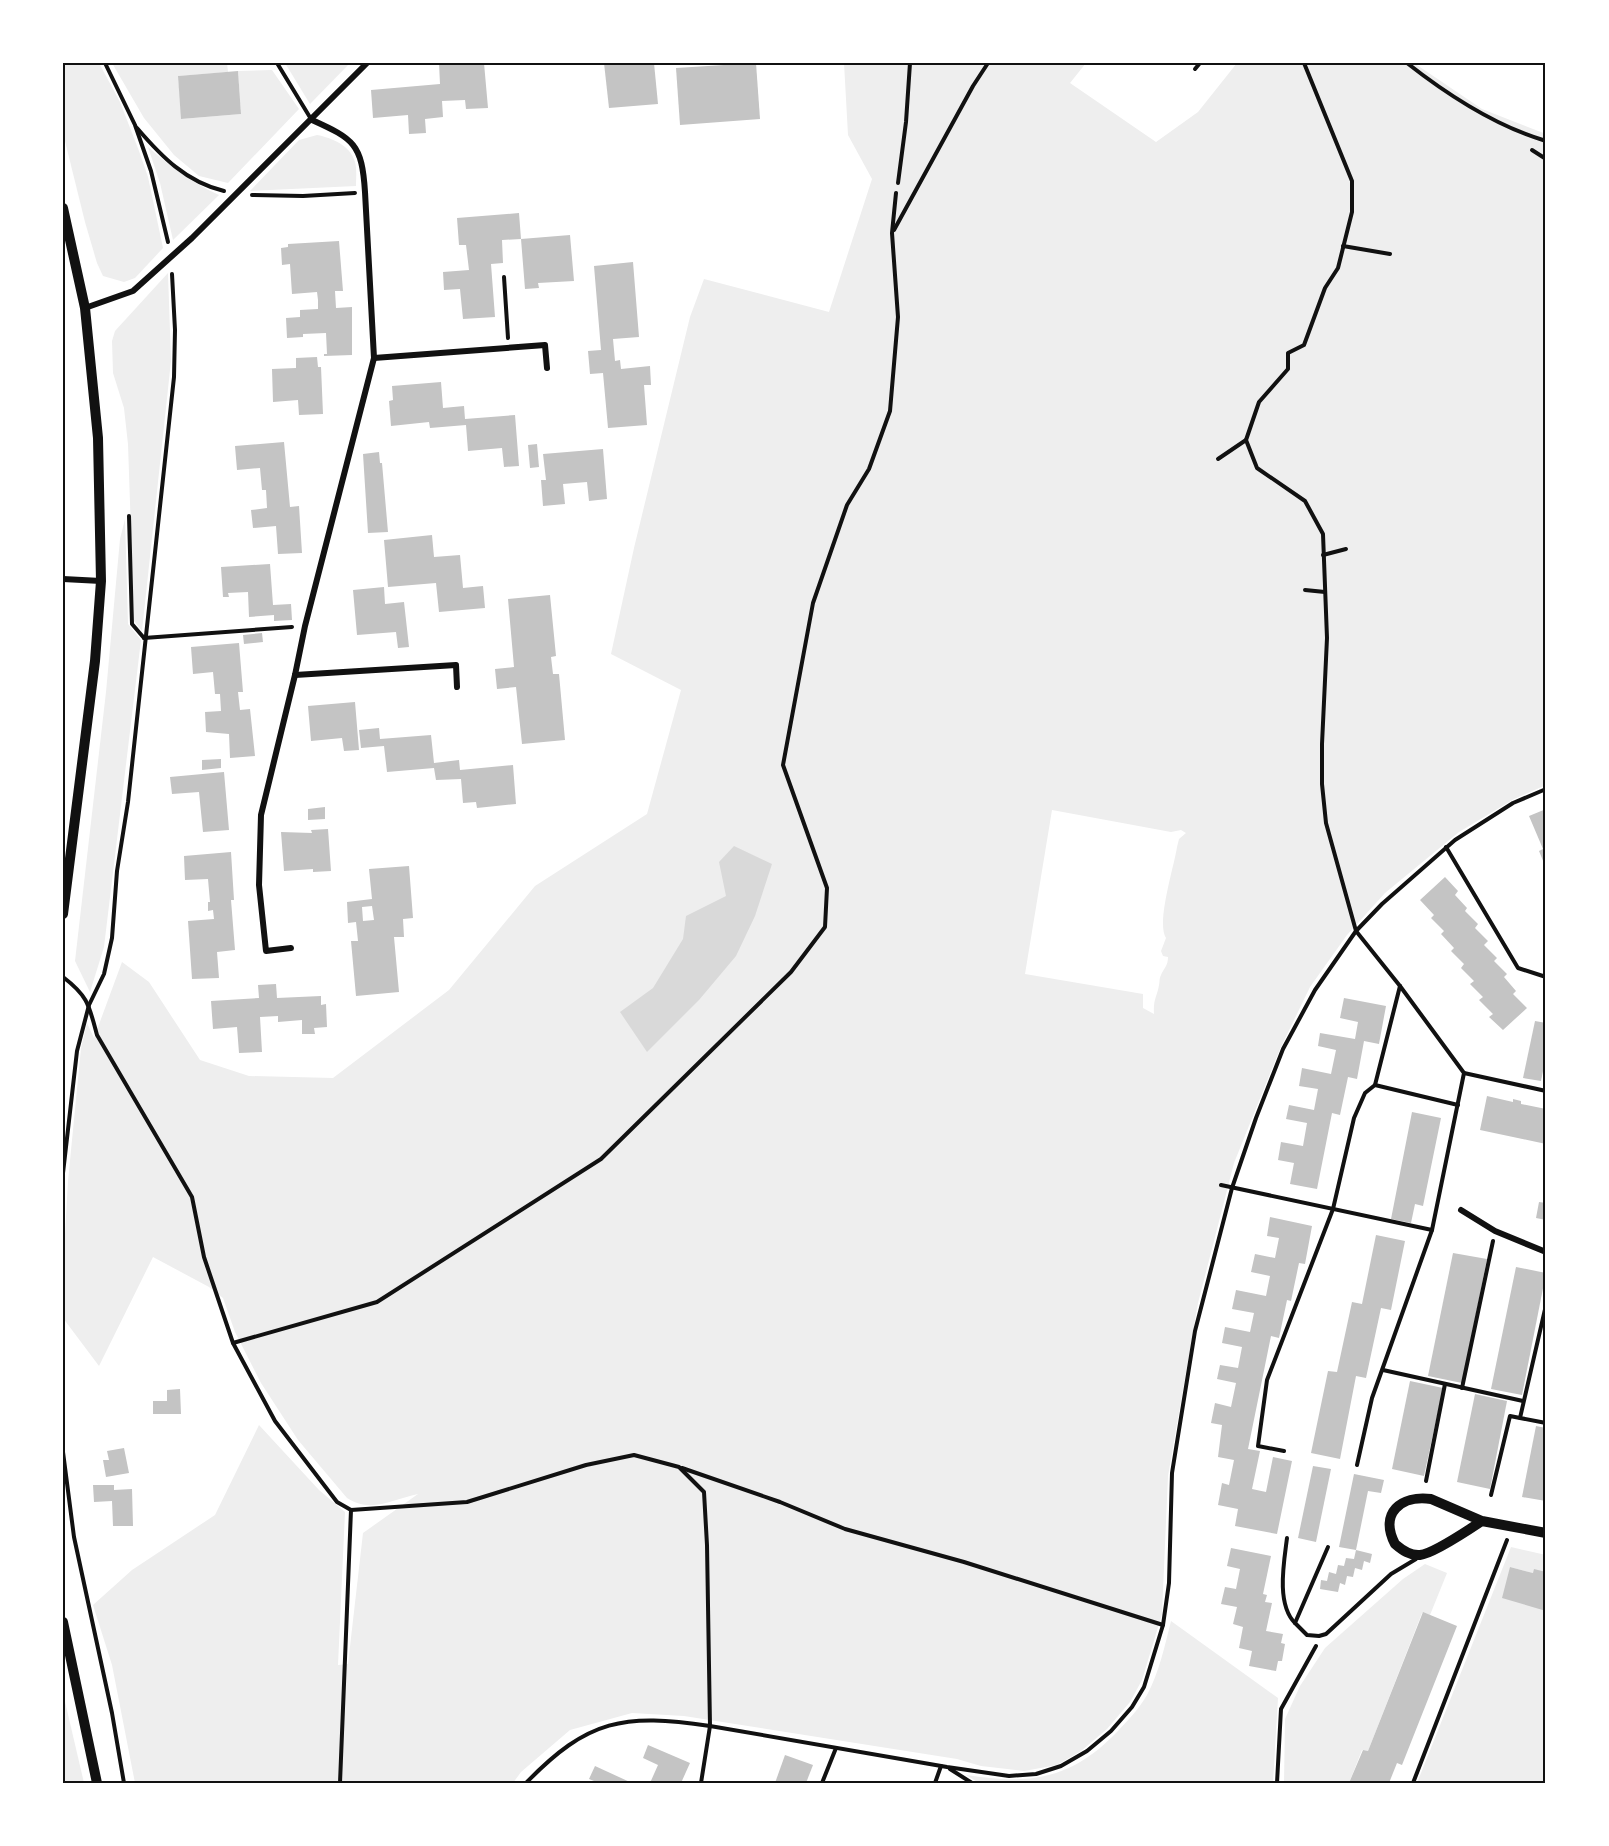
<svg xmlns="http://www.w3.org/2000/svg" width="1609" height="1846" font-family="'Roboto Condensed',sans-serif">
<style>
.green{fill:#eee;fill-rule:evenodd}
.water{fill:#d9d9d9}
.building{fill:#c4c4c4;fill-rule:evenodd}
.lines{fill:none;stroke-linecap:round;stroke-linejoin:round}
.path{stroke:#111;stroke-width:4}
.service{stroke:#111;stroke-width:4}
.minor{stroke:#111;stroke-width:6}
.tertiary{stroke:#111;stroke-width:10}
.neatline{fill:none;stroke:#111;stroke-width:2}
</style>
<rect width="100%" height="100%" fill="#fff"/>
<g class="green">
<path d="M63,63H99L120,102L139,151L148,177L163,248L135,278L124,282L103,276L97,263L85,222L63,133Z"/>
<path d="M112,63H227L228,72L178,76L182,119L241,114L238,71L272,70L299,109L228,183L199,176L174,155L144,118Z"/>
<path d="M285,63H350L310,104Z"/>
<path d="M844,63H1086L1070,83L1156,142L1198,112L1237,63H1414L1482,109L1546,134V785L1514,799L1459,832L1385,893L1347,935L1310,987L1280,1049L1234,1163L1198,1303L1168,1476L1162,1614L1142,1680L1130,1702L1107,1729L1081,1751L1057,1765L1024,1771L981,1766L957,1759L684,1716L632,1713L570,1730L521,1772L513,1783H135L112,1665L93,1605L132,1570L215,1515L259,1425L319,1490L345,1512L338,1665L348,1664L363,1533L418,1494C393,1499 371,1514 347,1498L298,1440L261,1383L235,1332L223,1298L209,1287L153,1257L99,1366L63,1318V1270L68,1181L81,1048L87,1023L94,1038L122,962L149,982L200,1060L249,1076L333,1078L449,990L535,886L647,814L681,690L611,654L634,548L690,317L704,279L829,312L872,179L848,135ZM1052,810L1171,832L1181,830L1186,833L1179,839L1177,847C1174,867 1156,923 1166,938L1161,951L1163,956L1168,957C1168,966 1164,968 1161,975C1159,979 1160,981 1159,985C1157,997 1153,999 1154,1014L1143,1008V994L1025,974Z"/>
<path d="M317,135C332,138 350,145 355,162C357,169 356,179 356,186L250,191L299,140Z"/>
<path d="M148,147C170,166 192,183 219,195L173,240L160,183Z"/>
<path d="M168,273L171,361L142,631L134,621L128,444L124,408L113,373L112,341L115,331Z"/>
<path d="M125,519L128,624L141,640L104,947L90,992L75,961L106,692L120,539Z"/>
<path d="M1511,1547L1546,1555V1572L1533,1573L1510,1567L1546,1611V1783H1417Z"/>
<path d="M1425,1564L1447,1573L1430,1615L1422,1613L1368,1751L1362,1750L1349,1783H1284L1285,1719L1300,1686L1325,1648L1403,1579Z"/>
<path d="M1171,1621L1278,1698L1273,1783H979L966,1775C1030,1785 1071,1780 1118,1731C1128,1720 1139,1709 1147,1695C1159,1673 1165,1645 1171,1621Z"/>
<path d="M63,1693L84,1783H63Z"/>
</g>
<path class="water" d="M734,846L772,864L755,916L736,956L699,1000L647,1052L620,1012L653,988L683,939L686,916L726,896L719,862Z"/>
<g class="building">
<path d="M439,63H484L488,108L466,109L465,100L442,101L443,117L425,119L426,133L409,134L408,115L373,118L371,90L440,84Z"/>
<path d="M604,63H654L658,104L609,108Z"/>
<path d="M756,63L760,119L680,125L676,68Z"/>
<path d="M238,71L241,114L181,119L178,76Z"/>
<path d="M519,213L521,239L502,240L503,263L491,264L495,317L463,319L460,289L444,290L443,272L469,270L466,245H459L457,218Z"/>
<path d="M570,235L574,281L538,283L539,288L525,289L521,239Z"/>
<path d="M339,241L343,291H335L336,308L352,307V355L324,356V354H327L326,333L303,334V337L287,338L286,318L300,317V310L318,309V300L317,292L292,294L290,264L282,265L281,248L288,247V244Z"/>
<path d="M633,262L639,337L613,339L615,361L620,360L621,369L650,366L651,385H644L647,425L608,428L603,373L590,374L588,351L601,350L594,266Z"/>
<path d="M317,357L318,367H321L323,414L299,415L298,400L273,402L272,369L296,368V358Z"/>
<path d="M441,382L443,408L464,406L465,419L515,415L519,466L504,467L502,448L468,451L466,425L430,428L429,422L391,426L389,401L393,400L392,386Z"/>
<path d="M284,442L290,507L299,506L302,553L278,554L276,526L253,528L251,510L267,508L266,490H262L260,468L237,470L235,446Z"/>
<path d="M537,444L539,467L530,468L528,445Z"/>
<path d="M603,449L607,499L589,501L587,482L563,484L565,504L543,506L541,480H546L543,454Z"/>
<path d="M379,452L380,463H382L388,532L368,533L363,454Z"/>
<path d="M432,535L434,557L460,555L463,588L483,586L485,608L439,612L436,583L388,587L384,540Z"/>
<path d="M270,564L273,605L291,604L292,620L274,621V615L249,617L248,592L228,593L229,597H223L221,567Z"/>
<path d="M384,587L385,604L404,602L409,647L398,648L396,632L357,635L353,590Z"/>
<path d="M550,595L556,656L551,657L553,674H559L565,740L522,744L516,687L497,689L495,669L514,667L508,599Z"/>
<path d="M262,633L263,642L244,644L243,635Z"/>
<path d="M239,643L243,692H238L240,710L250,709L255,756L230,758L229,734L206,732L205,712L221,711L220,694H215L213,672L193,674L191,647Z"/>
<path d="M355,702L359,750L344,751L342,738L311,741L308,706Z"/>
<path d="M379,728L380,739L431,735L434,763L459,760L460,770L513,765L516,804L477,808L476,802L463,803L461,779L436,780L434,768L387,772L384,746L361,748L359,730Z"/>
<path d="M221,759V768L202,770V760Z"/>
<path d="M224,772L229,830L203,832L199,792L172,794L170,777Z"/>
<path d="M325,807V819L308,820V809Z"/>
<path d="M1546,809V868L1539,851L1543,849L1529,816Z"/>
<path d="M328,829L331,871L313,872V869L284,871L281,832L312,833L311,830Z"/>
<path d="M231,852L234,900H231L235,950L217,952L219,978L192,979L188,921L214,919L213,910L208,911V902H210L208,879L185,880L184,856Z"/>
<path d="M409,866L413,918L403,919L404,937H394L399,992L356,996L351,941H358L356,922L348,923L347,902L372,899L369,869ZM372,906L374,920L363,921L362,907Z"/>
<path d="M1445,877L1458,891L1455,895L1467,908L1465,911L1478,924L1475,928L1488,941L1484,945L1497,958L1494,961L1507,974L1504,977L1516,991L1513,994L1527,1008L1503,1030L1489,1017L1493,1014L1479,1000L1483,997L1470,984L1474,981L1461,968L1464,964L1451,951L1454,948L1441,934L1444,931L1431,918L1434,915L1420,900Z"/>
<path d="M276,984L277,998L321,996V1005L326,1004L327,1027L314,1028L315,1034H302V1020L278,1022V1016L260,1017L262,1052L239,1053L237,1027L213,1029L211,1001L259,998L258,985Z"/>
<path d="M1344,998L1386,1006L1379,1044L1364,1041L1357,1079L1348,1077L1340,1115L1332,1113L1317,1189L1290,1184L1294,1163L1278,1160L1281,1142L1303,1146L1307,1123L1286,1119L1289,1105L1314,1110L1318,1089L1299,1086L1302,1068L1331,1074L1336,1050L1318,1046L1320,1033L1355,1039L1358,1022L1340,1018Z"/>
<path d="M1535,1021L1546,1023V1056L1541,1081L1523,1078Z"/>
<path d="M1487,1096L1513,1102V1099L1521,1101V1104L1546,1109V1144L1480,1130Z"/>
<path d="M1412,1112L1441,1118L1423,1206L1415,1204L1411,1223L1391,1219Z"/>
<path d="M1539,1202L1546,1203V1220L1536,1218Z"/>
<path d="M1270,1217L1312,1226L1305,1264L1299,1263L1291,1301L1287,1300L1279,1338L1271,1336L1248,1449L1260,1451L1252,1489L1266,1492L1273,1457L1292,1461L1277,1534L1235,1526L1238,1509L1218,1505L1222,1483L1229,1485L1234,1460L1218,1457L1222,1425L1211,1423L1215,1403L1231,1407L1236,1383L1217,1379L1220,1365L1238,1368L1242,1347L1222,1343L1225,1327L1250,1332L1254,1313L1232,1309L1236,1290L1266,1296L1270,1276L1251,1272L1255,1254L1275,1258L1279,1238L1267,1236Z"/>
<path d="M1376,1235L1405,1241L1391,1310L1381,1308L1366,1378L1356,1376L1340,1459L1311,1453L1328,1371L1337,1372L1352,1302L1362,1304Z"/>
<path d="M1453,1253L1487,1259L1462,1383L1428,1376Z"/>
<path d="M1516,1267L1546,1273L1522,1395L1491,1389Z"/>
<path d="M1410,1381L1443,1388L1424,1476L1392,1469Z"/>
<path d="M180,1389L181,1414H153V1401H167V1390Z"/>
<path d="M1475,1394L1507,1401L1490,1489L1457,1482Z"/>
<path d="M1536,1426L1546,1428V1501L1522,1497Z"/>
<path d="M124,1448L129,1473L106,1477L103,1460H109L107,1451Z"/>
<path d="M1313,1466L1331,1469L1316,1542L1298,1538Z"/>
<path d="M1354,1474L1384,1480L1381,1493L1368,1491L1356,1550L1372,1554L1370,1563L1364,1561L1362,1570L1355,1568L1353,1577L1347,1576L1345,1585L1340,1583L1338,1592L1320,1589L1321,1580L1327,1581L1329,1572L1336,1574L1338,1565L1344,1566L1346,1558L1354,1559L1356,1550L1339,1547Z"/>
<path d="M93,1485H114V1490L132,1489L133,1526H113L112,1501L94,1502Z"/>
<path d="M1231,1548L1271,1556L1263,1594L1267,1595L1265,1602L1272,1603L1266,1631L1283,1634L1281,1643L1285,1644L1282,1661H1278L1276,1671L1249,1666L1252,1651L1239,1648L1243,1627L1233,1624L1237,1607L1221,1604L1225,1587L1236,1589L1240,1569L1227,1566Z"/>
<path d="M1510,1567L1533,1573L1534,1569L1546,1572V1611L1502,1598Z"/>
<path d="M1423,1612L1457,1626L1402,1765L1397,1763L1389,1783H1349L1363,1750L1368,1751Z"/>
<path d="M648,1745L690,1763L681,1783H650L658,1765L643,1758Z"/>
<path d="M785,1755L813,1765L806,1783H775Z"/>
<path d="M595,1766L632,1783H599L589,1779Z"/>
</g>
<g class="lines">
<g class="path">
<path d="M105,63L135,125L151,171L168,242"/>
<path d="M1304,63L1352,181V212L1338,268L1325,288L1304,345L1288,353V369L1259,402L1246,440L1257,468L1305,501L1323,534L1327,638L1322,744V784L1326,823L1356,931L1400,986L1464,1073L1432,1230L1372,1398L1357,1465"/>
<path d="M137,128C161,156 186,182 224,191"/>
<path d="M1532,150L1546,159"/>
<path d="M252,195L303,196L355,193"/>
<path d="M894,230L973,86L988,63"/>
<path d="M1343,246L1390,254"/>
<path d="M504,277L508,338"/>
<path d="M1218,459L1246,440"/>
<path d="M129,516L132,624L144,638"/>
<path d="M1323,555L1346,549"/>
<path d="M1305,590L1325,592"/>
<path d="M144,638L292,627"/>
<path d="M1446,847L1518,968L1546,977"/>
<path d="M63,977C88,996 89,1005 97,1035L192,1197L204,1257L233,1343L275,1421L337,1502L351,1510L467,1502L586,1465L634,1455L679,1467L704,1492L707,1545L710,1726L701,1783"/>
<path d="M1400,986L1375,1085L1458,1105"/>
<path d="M1464,1073L1546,1091"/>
<path d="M63,1173L77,1051L89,1005L104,974L112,938L117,871L128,802L174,377L175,330L172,274"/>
<path d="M1221,1185L1432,1230"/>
<path d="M1546,1305L1520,1418L1546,1423"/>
<path d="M233,1343L377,1302L601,1159L791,972L825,927L827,888L783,765L813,603L847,505L869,469L890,411L898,317L892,233L896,193"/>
<path d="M1383,1370L1523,1401"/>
<path d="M1462,1388L1493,1241"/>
<path d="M1284,1451L1258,1446L1267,1380L1333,1209L1354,1118L1365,1093L1375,1085"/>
<path d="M63,1452L74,1537L112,1713L124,1783"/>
<path d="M682,1468L780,1502L845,1529L964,1562L1163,1625"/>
<path d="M1426,1481L1445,1384"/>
<path d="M1491,1495L1510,1416L1520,1418"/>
<path d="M950,1769L972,1783"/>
<path d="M340,1783L351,1510"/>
<path d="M526,1783C588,1719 624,1713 710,1726L947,1767L1009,1776L1036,1774L1061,1766L1087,1751L1111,1731L1132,1707L1144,1687L1163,1625L1169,1583L1172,1473L1195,1331L1232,1188L1256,1118L1283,1049L1315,990L1356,931L1382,904L1455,840L1513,803L1546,789"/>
<path d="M822,1783L836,1748"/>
<path d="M935,1783L941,1766"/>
<path d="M1277,1783L1281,1709L1316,1646"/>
<path d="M1413,1783L1507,1540"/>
</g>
<g class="service">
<path d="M277,63L311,119"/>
<path d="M1407,63C1449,96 1495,126 1546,141"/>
<path d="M1195,69L1200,63"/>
<path d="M898,183L906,122L910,63"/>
<path d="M1287,1538C1284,1562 1276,1604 1295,1623"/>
<path d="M1328,1547L1295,1623L1307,1635L1319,1636L1326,1634L1391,1574L1416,1559"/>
</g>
<g class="minor">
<path d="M85,308L133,291L192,238L367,63"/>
<path d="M374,358L545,345L547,368"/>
<path d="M63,579L101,581"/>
<path d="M295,675L456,665L457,687"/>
<path d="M291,948L266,951L259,885L261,815L295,675L305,626L374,358L365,192C362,144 354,139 312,120"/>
<path d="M1461,1210L1495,1231L1546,1252"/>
</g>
<g class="tertiary">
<path d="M63,208L85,308L98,438L101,581L95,661L63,914"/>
<path d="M1482,1521C1470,1529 1433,1554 1420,1555C1410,1556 1402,1550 1395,1544C1379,1513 1401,1495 1431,1499L1482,1521L1546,1533"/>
<path d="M63,1622L97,1783"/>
</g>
</g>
<rect width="1609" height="1846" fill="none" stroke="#ffffff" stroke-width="129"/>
<rect x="64" y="64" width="1480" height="1718" class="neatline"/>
</svg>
